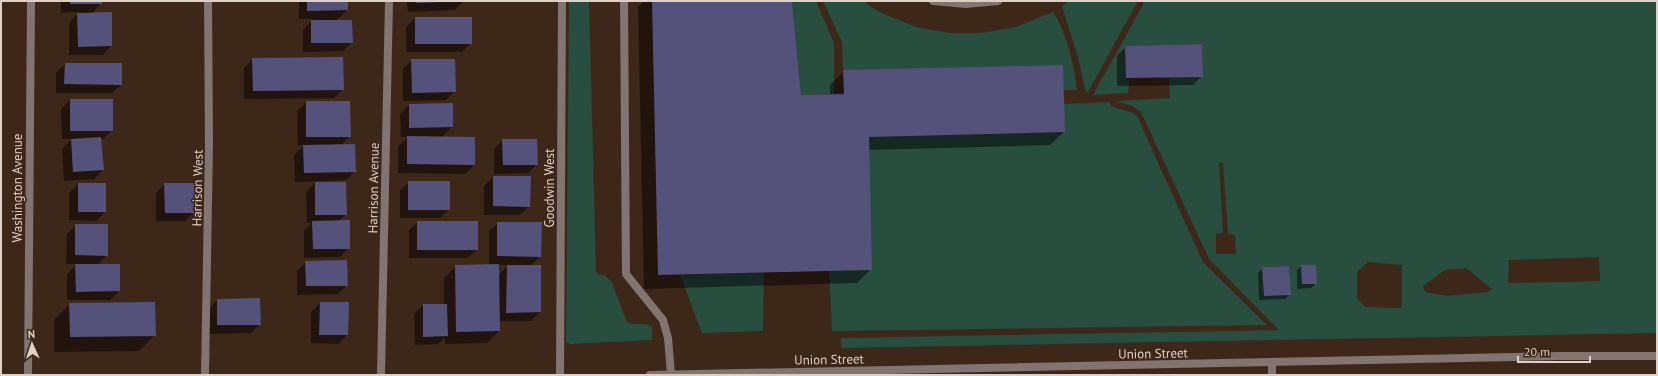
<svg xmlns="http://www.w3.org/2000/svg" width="1658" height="376" font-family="'PT Sans',sans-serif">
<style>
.green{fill:#274e3e;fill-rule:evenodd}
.shadow{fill:#0007;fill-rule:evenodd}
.building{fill:#54527b}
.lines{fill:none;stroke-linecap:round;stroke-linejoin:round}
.service{stroke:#827470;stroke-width:8}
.minor{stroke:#827470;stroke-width:8}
.labels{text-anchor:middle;stroke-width:3.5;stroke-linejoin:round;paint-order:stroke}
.street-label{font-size:13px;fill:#dfd0c7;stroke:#3d2719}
</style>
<rect width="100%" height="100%" fill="#3d2719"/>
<g class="green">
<path d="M569,1H589L596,273L606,276L612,283L627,322C635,327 644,321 652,327V340L570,344L566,342Z"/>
<path d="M792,1H816L834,43V94L801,95Z"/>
<path d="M823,1H863L879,12L916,27L950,33H981L1016,27L1053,12C1066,30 1075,68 1077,90H1064L843,70L842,42Z"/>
<path d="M1069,1H1138L1088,92H1086L1077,54L1062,6Z"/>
<path d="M1145,1H1657V333L841,348V338L1279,330L1209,259L1141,112L1132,106L1116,101L1170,98L1169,77H1203L1202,44L1125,46L1126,78L1129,82L1128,93L1093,95ZM1219,163H1223L1228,234L1235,235L1236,254H1216V234L1223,233ZM1599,257L1600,281L1508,283L1509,260ZM1368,262L1402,265V308L1365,307L1357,298V272ZM1302,265H1316V284H1302ZM1289,266L1291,295L1264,296L1263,267ZM1466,268L1492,289L1488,292L1447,296L1425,292L1423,286L1445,270Z"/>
<path d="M1110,102L1111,106L1133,113L1137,116L1203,262L1267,325L832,331L829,271L869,137L1064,104Z"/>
<path d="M764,273L763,331L702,333L680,275Z"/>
</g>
<g class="shadow">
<path d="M61,1H101V3L91,14L111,46L103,55H69V23L79,12L61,13Z"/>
<path d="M299,1H347V10L336,21L352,42L343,51L303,52V30L313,19H299Z"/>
<path d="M407,1H464L455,10L408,12Z"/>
<path d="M644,1H791L800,96L830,95V85L844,71L1064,132L1050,145L868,150L871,269L857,283L644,289L638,7Z"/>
<path d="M415,18L471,43L462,52H406V27Z"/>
<path d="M1126,47L1202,76L1193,85L1117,86V55Z"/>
<path d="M253,59L343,89L334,98L244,99V68Z"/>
<path d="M412,60L454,91L446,100L403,101V69Z"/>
<path d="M65,64H121V85L112,93H56V73Z"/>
<path d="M70,100L112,130L103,139H101L103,170L94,179L64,181L62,149L72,139H62L61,109Z"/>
<path d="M306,102L350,136L341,145L355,171L346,180L295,182L294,155L304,145H298L297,111Z"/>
<path d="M409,105L452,127L442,137L474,165L465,174L398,173V146L408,137H401L400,114Z"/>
<path d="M503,140L537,164L528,173L494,174V149Z"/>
<path d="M493,177L529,206L520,215H484V186Z"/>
<path d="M409,182L449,209L440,218H400V191Z"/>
<path d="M315,183L346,214L339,221L349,248L340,257L304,258V231L311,223H307L306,192Z"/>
<path d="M78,184L105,212L96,221L69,220V193Z"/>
<path d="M165,184L194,212L185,221H156V193Z"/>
<path d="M418,222L477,249L468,258H409V230Z"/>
<path d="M498,223L540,256L530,266L540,312L531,321H499V331L487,343L445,344V338L438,344L415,345L414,314L423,305H444V278L456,266L489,265V231ZM498,265H508L499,275Z"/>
<path d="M76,225L107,255L97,265L119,291L110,300H67V274L77,264H66L67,234Z"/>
<path d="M306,262L347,285L338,294L297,295V271Z"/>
<path d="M1302,266L1316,284L1311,288L1297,289V270Z"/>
<path d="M1263,268L1290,294L1285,299L1259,300L1258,273Z"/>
<path d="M217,300L260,324L251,333L209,334V309Z"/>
<path d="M320,303L347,335L338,344L311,343V312Z"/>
<path d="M70,304L155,335L139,351L54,352V320Z"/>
</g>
<g class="building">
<rect x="70" y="1" width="32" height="3"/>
<path d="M307,1H348V10L307,11Z"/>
<path d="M416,1H443V2L416,3Z"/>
<path d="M652,1H792L801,95L844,94L843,70L1063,65L1065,132L869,137L872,270L658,275Z"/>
<path d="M112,12V46L78,47L77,13Z"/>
<rect x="415" y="17" width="57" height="27"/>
<path d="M311,20H352L353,43H311Z"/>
<path d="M1202,44L1203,77L1126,78L1125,46Z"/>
<path d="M343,57L344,90L253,91L252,58Z"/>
<path d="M411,59H455L456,92L412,93Z"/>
<path d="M65,63H122V85L64,84Z"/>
<rect x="70" y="99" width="43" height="32"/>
<path d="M306,101H350L351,137H306Z"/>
<path d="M453,103V127L409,128V104Z"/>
<path d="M407,136L475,137V165L407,164Z"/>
<path d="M101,137L104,170L73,172L71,139Z"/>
<path d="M502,139H537L538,165H503Z"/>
<path d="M355,144L356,172L304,173L303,145Z"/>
<path d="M493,176H531L530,207L493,206Z"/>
<rect x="408" y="181" width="42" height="29"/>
<path d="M315,182H346L347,215H315Z"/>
<rect x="78" y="183" width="28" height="29"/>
<path d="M164,183H195V213H165Z"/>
<path d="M350,220V249H313L312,221Z"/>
<rect x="417" y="221" width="61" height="29"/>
<path d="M497,222H542L541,257L497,256Z"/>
<path d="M75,224H108V256L75,255Z"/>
<path d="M347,260L348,286H306L305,261Z"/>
<path d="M75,264H120V291L76,292Z"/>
<path d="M499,264L500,331L456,332L455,265Z"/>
<path d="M507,265H541V312L506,313Z"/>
<path d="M1301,265H1316L1317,284H1302Z"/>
<path d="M1289,266L1291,295L1264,296L1262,267Z"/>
<path d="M260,298L261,325H217V299Z"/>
<path d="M155,302L156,336L70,337L69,303Z"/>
<path d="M320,302H349L348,335H319Z"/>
<path d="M423,304H447L448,336L423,337Z"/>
</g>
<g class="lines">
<g class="service">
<path d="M624,1L626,274L663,320L668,338L671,374"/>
<path d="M933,1L966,4L998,1"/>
<path d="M205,375L209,144L208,1"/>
<path d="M560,375L562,1"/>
<path d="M1272,375V363"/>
</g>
<g class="minor">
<path d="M28,375L31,1"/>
<path d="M381,375L389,1"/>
<path d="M650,375L1559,356H1657"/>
</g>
</g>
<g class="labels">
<g class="street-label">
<text transform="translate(17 188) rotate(-90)" y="5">Washington Avenue</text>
<text transform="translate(197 188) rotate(-89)" y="5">Harrison West</text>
<text transform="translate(373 188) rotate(-89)" y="5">Harrison Avenue</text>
<text transform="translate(549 188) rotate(-90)" y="5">Goodwin West</text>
<text transform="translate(1153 353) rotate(-1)" y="5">Union Street</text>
<text transform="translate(829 359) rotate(-1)" y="5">Union Street</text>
</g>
</g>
<rect width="1658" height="376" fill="none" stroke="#dfd0c7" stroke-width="4"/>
<g transform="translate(32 344) rotate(357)" stroke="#3d2719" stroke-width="3" paint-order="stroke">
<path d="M0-3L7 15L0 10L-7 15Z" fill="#dfd0c7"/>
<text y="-6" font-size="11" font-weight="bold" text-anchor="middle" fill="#dfd0c7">N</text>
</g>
<path d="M1518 356v6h72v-6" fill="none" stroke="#dfd0c7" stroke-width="2"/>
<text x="1524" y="356" font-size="12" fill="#dfd0c7" stroke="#3d2719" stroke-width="3" paint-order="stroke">20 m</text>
</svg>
